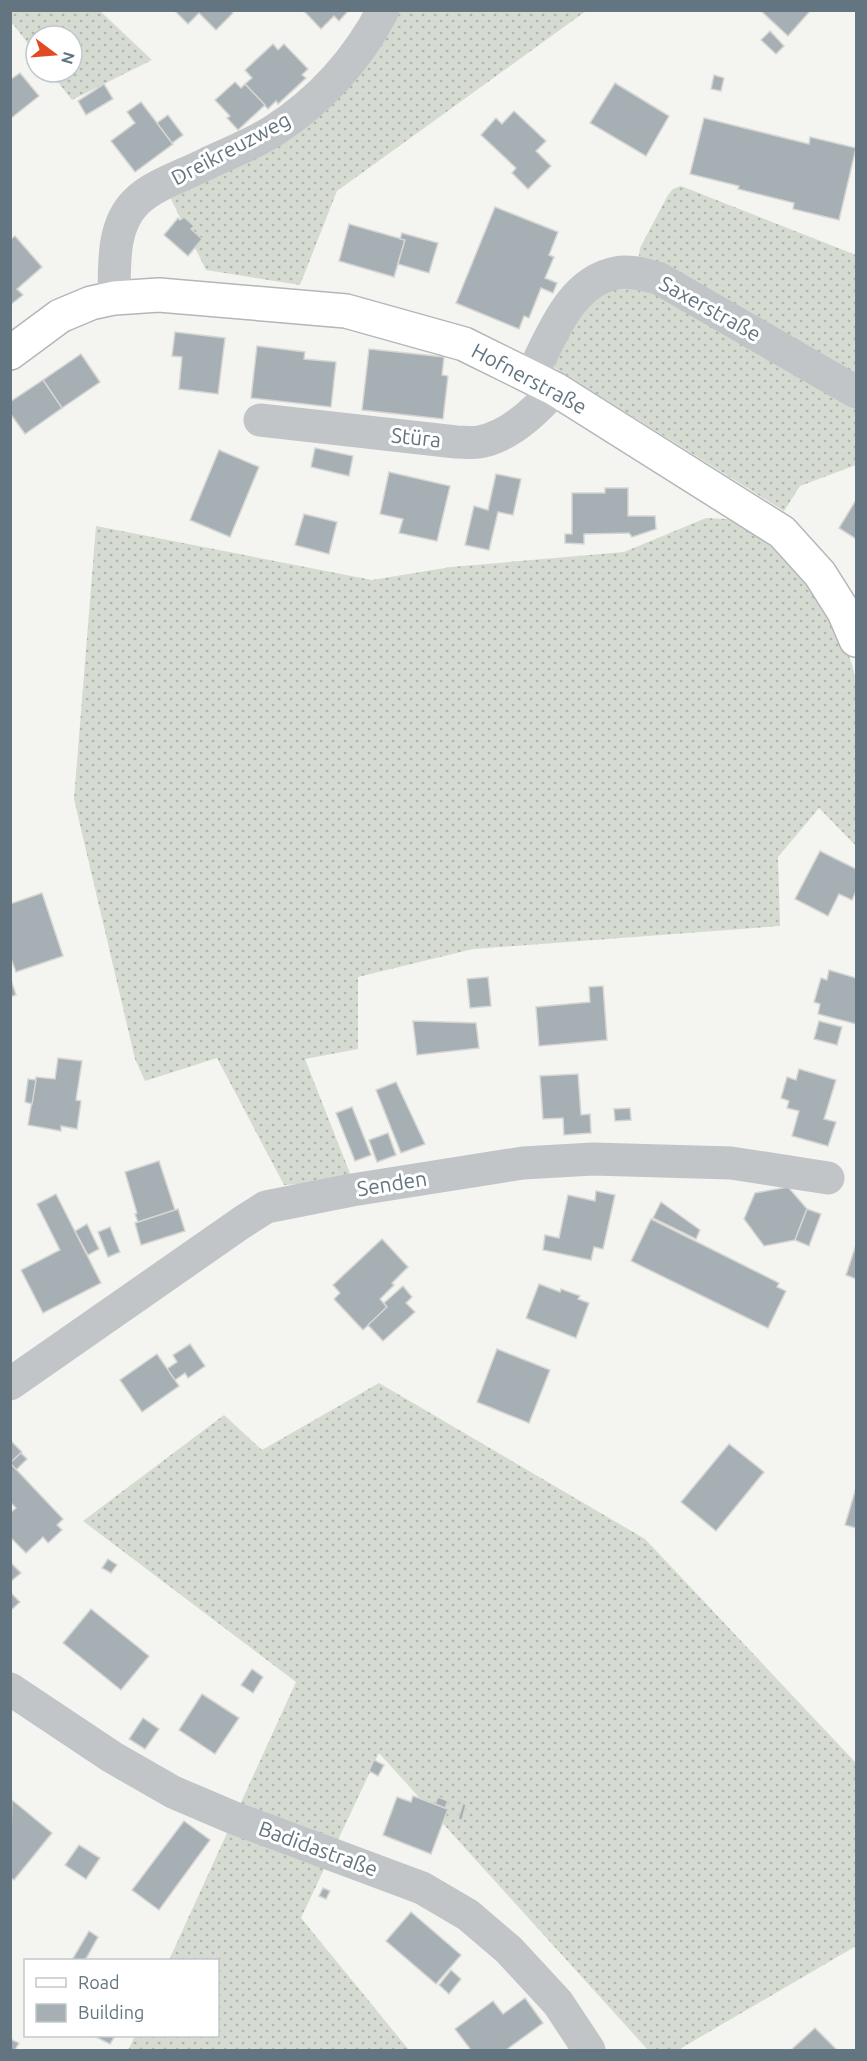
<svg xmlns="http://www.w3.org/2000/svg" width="867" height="2061" font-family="Ubuntu,sans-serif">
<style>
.grass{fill:url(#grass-dots)}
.building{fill:#a6afb3;stroke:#d5d5d3;stroke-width:1.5}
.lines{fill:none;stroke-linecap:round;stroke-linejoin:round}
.major-casing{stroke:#b2b7ba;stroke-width:36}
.minor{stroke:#c1c5c8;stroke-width:33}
.major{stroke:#fff;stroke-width:33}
.labels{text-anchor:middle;stroke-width:6;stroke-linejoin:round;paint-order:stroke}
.street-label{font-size:21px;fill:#637581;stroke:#fff}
</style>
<defs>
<pattern id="grass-dots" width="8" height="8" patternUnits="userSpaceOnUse" patternTransform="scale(1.5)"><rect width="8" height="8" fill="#d5dbd1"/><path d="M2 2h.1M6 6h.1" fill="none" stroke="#b0b6af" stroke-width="1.8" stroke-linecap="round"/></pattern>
</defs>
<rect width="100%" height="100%" fill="#f4f4f0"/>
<g class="grass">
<path d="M11,10L100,11L152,60L72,100L50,72H72V36H36V54L13,24L11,26Z"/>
<path d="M396,11H586L337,191L300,285L206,270L164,185L326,111L391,29Z"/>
<path d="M681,186L856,255V381L641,262L639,257L640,248L668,195L673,189Z"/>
<path d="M646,284L856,401V465L800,486L784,511L552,366L580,304L596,293Z"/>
<path d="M706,518L744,520L783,553L833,616L852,664L856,682V846L819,808L778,857L780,926L473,949L358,977V1049L305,1059L353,1181L284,1185L217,1058L145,1081L135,1059L74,799L96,526L372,580L451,567L624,552Z"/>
<path d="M379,1383L645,1539L856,1763V1946L678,2050H648L379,1753L301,1918L409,2050H128L135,2036H218V1960H169L296,1682L83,1521L224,1415L262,1450Z"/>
</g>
<g class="building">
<path d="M174,10H231L233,13L216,30L199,13L188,24Z"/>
<path d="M303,10H349L339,21L334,16L321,29Z"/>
<path d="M760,10H811L788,36Z"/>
<path d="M770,31L784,46L776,54L761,40Z"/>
<path d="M273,44L278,50L284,44L308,69L302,75L306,78L278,104L276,101L268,109L245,84L252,78L245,70Z"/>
<path d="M20,73L39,96L10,119V80Z"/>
<path d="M714,75L724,78L721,91L711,89Z"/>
<path d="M235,82L241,88L245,84L265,105L238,130L227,118L230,116L215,100Z"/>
<path d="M615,83L669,116L646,156L590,123Z"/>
<path d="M104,84L113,99L86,115L78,101Z"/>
<path d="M141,102L173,144L135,172L111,141L135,123L127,112Z"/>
<path d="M514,111L546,141L536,151L551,166L528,189L512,173L516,168L481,135L496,118L502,124Z"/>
<path d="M168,115L183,135L172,143L157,123Z"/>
<path d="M704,118L809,144L810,137L856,148L839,220L793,209L794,203L738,189L739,186L690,174Z"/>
<path d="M495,207L558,232L549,255L554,257L545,278L557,283L553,293L541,288L529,318L524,316L519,329L456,303Z"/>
<path d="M184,217L194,226L191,229L202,239L188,256L164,235L178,218L180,220Z"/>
<path d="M349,224L405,240L394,277L339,261Z"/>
<path d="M402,233L438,243L429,273L398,264L405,240L400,239Z"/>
<path d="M15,236L42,267L17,289L23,295L10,305V240Z"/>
<path d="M175,332L225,338L218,394L179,389L182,357L172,356Z"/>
<path d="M257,346L305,352L304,359L336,362L331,407L251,398Z"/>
<path d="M369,349L444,357L442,375L448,376L443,419L362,410Z"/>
<path d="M81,354L100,382L62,408L43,380Z"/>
<path d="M43,380L62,408L25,434L10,413V402Z"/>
<path d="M315,448L353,456L349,476L311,467Z"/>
<path d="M219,450L259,467L230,537L190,520Z"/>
<path d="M389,472L450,486L437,541L399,533L403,519L380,514Z"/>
<path d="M496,474L521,479L513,515L498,512L489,550L465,545L474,506L488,510Z"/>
<path d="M605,488H628V516H655L656,529L632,537L629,533L584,534V544L565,543V534H572V493H605Z"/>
<path d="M856,500V539L839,528Z"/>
<path d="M304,514L337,522L329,554L295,545Z"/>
<path d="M820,851L856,869V891L852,900L839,894L828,916L795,899Z"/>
<path d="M42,893L63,956L16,972L10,956V904Z"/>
<path d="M829,970L856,978V1024L818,1014L820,1004L814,1002L821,978L827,980Z"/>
<path d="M10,977L16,995L10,997Z"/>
<path d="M488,977L491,1006L470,1008L467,979Z"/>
<path d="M603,986L607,1040L539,1046L536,1007L590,1002L589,987Z"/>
<path d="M413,1021L476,1023L479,1048L417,1055Z"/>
<path d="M819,1021L842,1027L837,1045L814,1039Z"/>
<path d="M58,1058L82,1061L76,1100L81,1101L77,1129L61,1126V1131L28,1125L36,1077L55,1079Z"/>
<path d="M799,1069L836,1080L824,1119L836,1122L828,1146L792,1136L799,1111L787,1108L789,1101L781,1098L787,1077L796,1080Z"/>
<path d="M578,1074L581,1115L590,1114L591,1133L564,1135L563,1118L543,1119L540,1076Z"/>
<path d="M28,1079L36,1080L32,1104L25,1102Z"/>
<path d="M396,1082L425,1144L401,1153L376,1090Z"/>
<path d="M352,1107L371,1155L355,1161L336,1113Z"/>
<path d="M630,1108L631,1120L615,1121L614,1109Z"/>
<path d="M388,1133L396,1155L377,1162L369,1140Z"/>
<path d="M159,1161L175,1210L138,1222L135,1214L137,1213L125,1172Z"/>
<path d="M788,1187L807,1209L795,1240L764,1246L744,1219L755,1193Z"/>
<path d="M596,1191L615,1195L603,1249L594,1247L591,1260L543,1250L545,1235L559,1238L568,1195L595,1201Z"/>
<path d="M56,1194L101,1283L43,1313L21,1270L60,1250L37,1204Z"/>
<path d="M661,1202L700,1230L696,1239L653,1218Z"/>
<path d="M178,1209L185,1231L141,1245L135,1223Z"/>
<path d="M807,1209L821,1214L809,1246L795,1240Z"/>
<path d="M651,1219L779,1283L777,1287L786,1291L768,1328L631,1261Z"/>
<path d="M87,1224L99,1249L88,1255L75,1231Z"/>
<path d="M110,1227L120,1252L108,1257L98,1232Z"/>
<path d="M382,1239L408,1267L392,1283L394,1285L380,1299L387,1307L363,1330L334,1299L340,1293L333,1285Z"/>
<path d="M856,1245V1279L846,1275Z"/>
<path d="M539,1284L560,1292L561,1289L580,1296L578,1299L589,1303L576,1338L526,1318Z"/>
<path d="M403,1286L412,1297L406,1303L415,1312L383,1341L368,1325L387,1307L384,1303Z"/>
<path d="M190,1344L205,1366L188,1378L185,1373L175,1380L167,1369L177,1362L173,1355Z"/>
<path d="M497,1349L550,1370L529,1423L477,1402Z"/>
<path d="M157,1354L179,1386L142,1412L120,1380Z"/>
<path d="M10,1440L22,1452L10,1463Z"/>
<path d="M729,1444L764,1472L716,1531L681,1502Z"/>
<path d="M21,1453L27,1459L16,1470L10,1463Z"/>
<path d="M10,1463L63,1519L57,1525L62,1530L48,1543L43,1537L26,1553L10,1537V1513L16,1508L10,1502Z"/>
<path d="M856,1488V1528L845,1525Z"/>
<path d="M108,1559L117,1565L111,1573L102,1568Z"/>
<path d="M10,1562L21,1573L10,1582Z"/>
<path d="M10,1592L20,1602L10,1611Z"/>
<path d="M91,1609L149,1656L121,1690L63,1643Z"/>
<path d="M252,1669L263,1677L253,1693L241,1685Z"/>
<path d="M202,1694L239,1718L215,1754L179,1730Z"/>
<path d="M143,1718L159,1729L145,1749L129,1739Z"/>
<path d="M374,1760L384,1765L378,1776L369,1771Z"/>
<path d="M413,1796L448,1809L431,1854L383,1835L397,1797L411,1802Z"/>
<path d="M438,1797L448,1801L445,1808L435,1804Z"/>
<path d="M12,1800L52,1833L14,1880L10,1877Z"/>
<path d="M463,1803L466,1805L462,1820L458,1819Z"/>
<path d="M184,1821L210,1840L159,1910L132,1890Z"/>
<path d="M79,1845L100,1858L86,1879L65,1865Z"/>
<path d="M323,1888L330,1891L326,1899L319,1896Z"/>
<path d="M411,1912L461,1955L436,1984L386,1941Z"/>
<path d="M89,1931L98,1937L88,1955L85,1960H72Z"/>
<path d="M451,1970L461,1979L449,1994L439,1985Z"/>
<path d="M525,1998L543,2023L506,2050H471L455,2029L493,2001L503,2014Z"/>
<path d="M815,2028L837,2050H791Z"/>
<path d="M94,2036H115L110,2044Z"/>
<path d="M10,2039L19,2043L15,2050H10Z"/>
</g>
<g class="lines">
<defs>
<path id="major" d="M10,353L60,316L91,303L114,298L159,295L346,311L464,344L555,389L782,532L820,574L844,612L856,640"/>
</defs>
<use href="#major" class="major-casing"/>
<g class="minor">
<path d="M114,298C115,266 111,227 136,202C152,185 187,174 208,163C229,153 253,144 273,131C319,102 358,59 383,10"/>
<path d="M531,376C551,338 569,282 616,273C630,270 645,275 658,278L856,392"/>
<path d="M260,420L456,442C464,442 472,443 479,442C509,437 536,411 555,389"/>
<path d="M10,1384L241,1223L266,1207L352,1190L523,1163L593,1159L731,1163L828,1178"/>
<path d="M10,1689L112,1757L173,1792L234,1818L422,1888L468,1915L509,1950L558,2003L589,2050"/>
</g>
<use href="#major" class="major"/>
</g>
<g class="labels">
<g class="street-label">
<text transform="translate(231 149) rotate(-28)" y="7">Dreikreuzweg</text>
<text transform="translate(710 309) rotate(29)" y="7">Saxerstraße</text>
<text transform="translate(529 379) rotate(28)" y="7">Hofnerstraße</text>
<text transform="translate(416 438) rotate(6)" y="7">Stüra</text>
<text transform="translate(392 1184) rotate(-9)" y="7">Senden</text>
<text transform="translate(318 1849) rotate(20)" y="7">Badidastraße</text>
</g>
</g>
<rect width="867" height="2061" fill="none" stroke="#637581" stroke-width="24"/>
<rect x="24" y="1959" width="195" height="78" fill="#ffffff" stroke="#c1c8cd" stroke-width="1.5"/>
<rect x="36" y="1978" width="30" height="9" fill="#ffffff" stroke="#c1c8cd" stroke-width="1.5"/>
<text x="78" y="1989" font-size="18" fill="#637581">Road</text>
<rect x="36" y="2004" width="30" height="18" fill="#a6afb3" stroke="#c1c8cd" stroke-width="1.5"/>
<text x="78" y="2019" font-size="18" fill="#637581">Building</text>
<g transform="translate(54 54) rotate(106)"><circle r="28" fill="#ffffff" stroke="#c1c8cd" stroke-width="1.5"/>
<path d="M0-4.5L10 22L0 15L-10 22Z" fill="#e14a23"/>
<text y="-9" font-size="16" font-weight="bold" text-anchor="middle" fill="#637581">N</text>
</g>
</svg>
